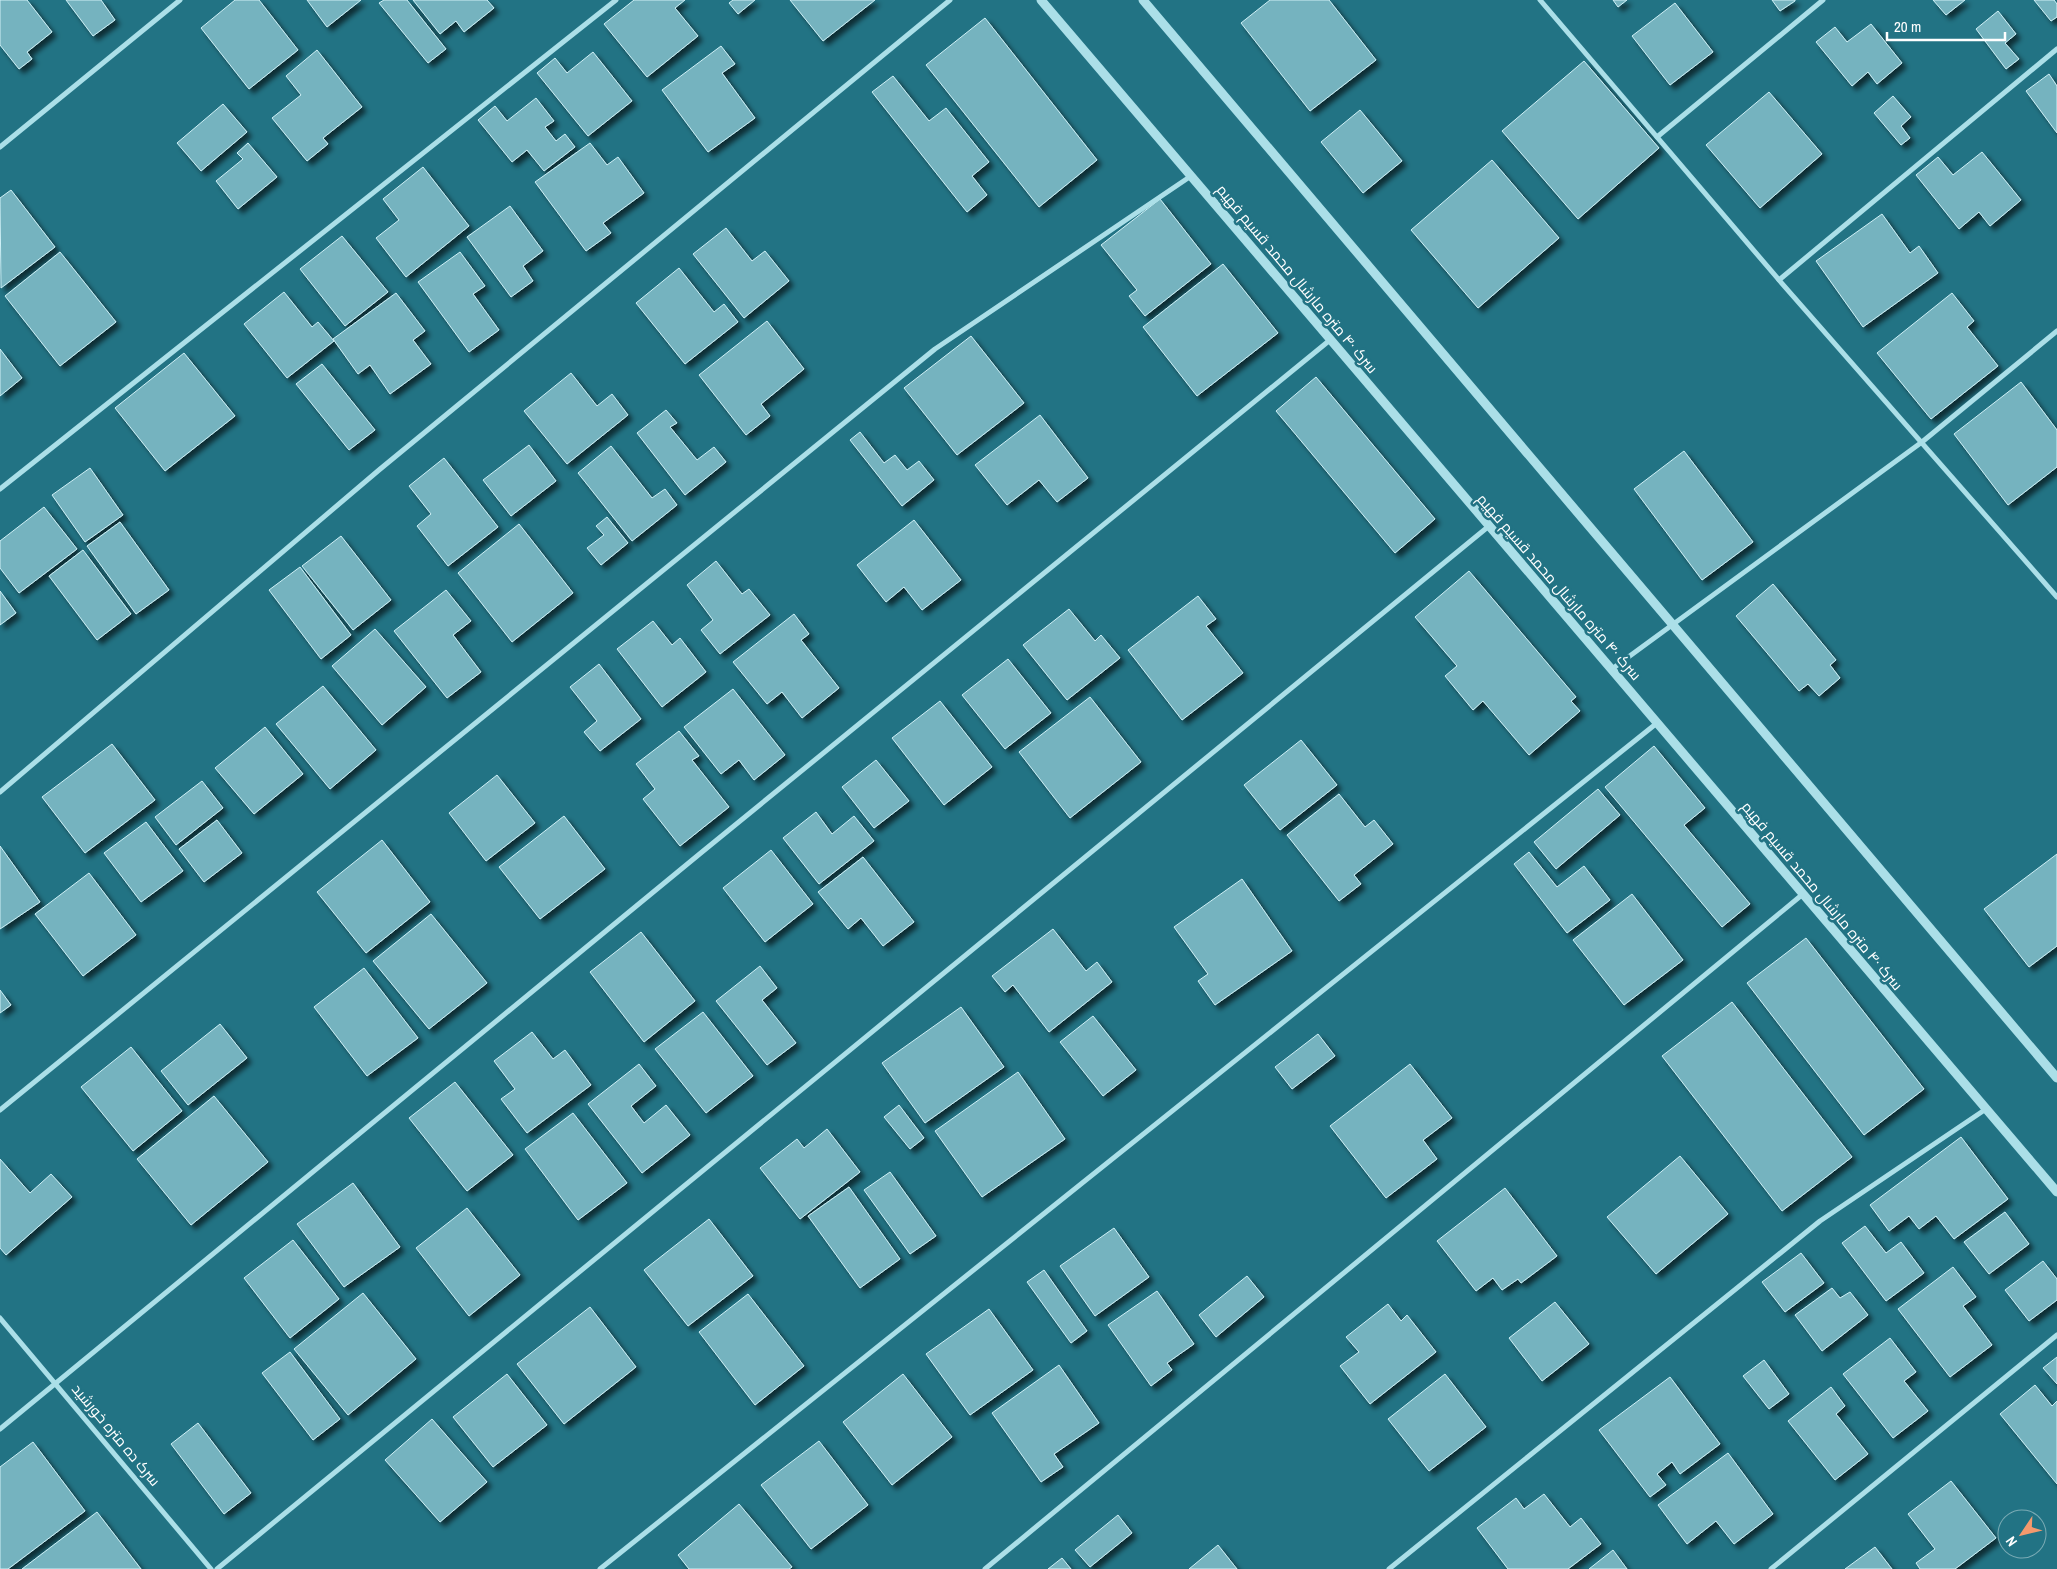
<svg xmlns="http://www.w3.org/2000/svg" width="2057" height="1569" font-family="'Archivo Narrow',Cairo,sans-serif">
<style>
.building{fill:#74b3bf;stroke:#cff0f6;filter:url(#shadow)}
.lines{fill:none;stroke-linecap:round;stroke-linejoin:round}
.minor{stroke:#abdfe8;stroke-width:5}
.tertiary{stroke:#abdfe8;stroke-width:9}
.labels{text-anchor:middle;stroke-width:5;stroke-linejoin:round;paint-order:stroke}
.street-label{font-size:15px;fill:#fff;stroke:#227384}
</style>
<defs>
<filter id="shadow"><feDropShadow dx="4.5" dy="4.5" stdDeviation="2.5" flood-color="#0009"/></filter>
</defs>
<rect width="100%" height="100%" fill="#227384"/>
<g class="building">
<path d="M0,0H27L52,32L27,52L32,59L19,69L0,45Z"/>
<path d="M66,0H101L115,20L93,36Z"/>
<path d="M235,0H259L298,50L249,89L201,28Z"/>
<path d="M307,0H361L327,27Z"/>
<path d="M384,0H407L446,49L428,63L379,3Z"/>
<path d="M413,0H487L494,8L464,32L456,21L440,34Z"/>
<path d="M634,0H685L675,8L698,36L647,77L604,24Z"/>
<path d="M733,0H755L738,14L729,3Z"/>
<path d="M790,0H875L823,41Z"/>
<path d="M1270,0H1329L1376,60L1310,111L1241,23Z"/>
<path d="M1613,0H1627L1618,7Z"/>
<path d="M1772,0H1795V1L1780,11Z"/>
<path d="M1933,0H1965L1946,15Z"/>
<path d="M2034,0H2054L2057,4V17L2051,21Z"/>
<path d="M1675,3L1713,52L1670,85L1632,36Z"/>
<path d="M1998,11L2016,34L2005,43L2019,59L2006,69L1976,29Z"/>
<path d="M985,18L1097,160L1039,207L926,65Z"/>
<path d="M1871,24L1902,63L1877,84L1868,72L1852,86L1816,42L1835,27L1847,42Z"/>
<path d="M721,46L735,64L722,73L755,118L708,152L662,90Z"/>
<path d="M317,50L362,107L323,138L328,144L307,161L272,118L301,95L286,76Z"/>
<path d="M593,52L632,101L588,136L537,73L555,58L567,73Z"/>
<path d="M1584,61L1659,148L1578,219L1502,131Z"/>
<path d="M2049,74L2057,86V133L2026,91Z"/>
<path d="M893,76L929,121L946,108L989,162L972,176L987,195L967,212L872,92Z"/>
<path d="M1769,92L1822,154L1760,208L1706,145Z"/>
<path d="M1893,96L1911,117L1901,126L1910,138L1901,145L1874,113Z"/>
<path d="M536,98L554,121L545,127L556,141L565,134L575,147L544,171L527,150L512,162L478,120L495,106L507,121Z"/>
<path d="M223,104L247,132L201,171L177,143Z"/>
<path d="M1360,110L1402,161L1363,193L1321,142Z"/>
<path d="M248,143L277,177L238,209L216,181L243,159L237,153Z"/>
<path d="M590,143L607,165L618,157L644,193L603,223L611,233L586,251L535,182Z"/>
<path d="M1982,152L2021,200L1990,226L1979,212L1959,229L1916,175L1938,157L1953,175Z"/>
<path d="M1492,160L1559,238L1478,308L1411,230Z"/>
<path d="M423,167L469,226L406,277L376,238L399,220L383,199Z"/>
<path d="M11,190L55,247L1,288L0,198Z"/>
<path d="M1160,199L1211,264L1145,316L1129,296L1137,290L1101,245Z"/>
<path d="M510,206L543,251L523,266L533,281L511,297L467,237Z"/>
<path d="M1882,214L1910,253L1919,246L1938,273L1863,327L1816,261Z"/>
<path d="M726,228L752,261L765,251L789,281L744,318L693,254Z"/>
<path d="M342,236L388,292L345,326L300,269Z"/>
<path d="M60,252L116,322L60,366L5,296Z"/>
<path d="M460,252L485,286L473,294L499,330L469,352L418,282Z"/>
<path d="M1223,264L1278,333L1197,396L1143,327Z"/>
<path d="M679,268L714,312L724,304L738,322L685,364L636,303Z"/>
<path d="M284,292L312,327L318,322L334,341L287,378L244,324Z"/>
<path d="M396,293L425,331L413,340L431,364L390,394L370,365L358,374L333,339Z"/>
<path d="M1952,293L1974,321L1967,327L1998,366L1931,419L1877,353Z"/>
<path d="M767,321L804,369L761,404L770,416L746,435L699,375Z"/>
<path d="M971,336L1024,403L957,455L904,388Z"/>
<path d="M0,349L22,378L0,396Z"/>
<path d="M184,353L235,416L165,471L115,408Z"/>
<path d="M322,364L375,430L349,450L296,384Z"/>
<path d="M571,373L597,406L612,394L628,415L567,464L524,411Z"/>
<path d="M1316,377L1435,519L1395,553L1276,411Z"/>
<path d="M2021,382L2057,430V467L2008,505L1954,434Z"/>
<path d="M666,410L677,423L670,427L697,460L714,447L726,462L685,495L637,433Z"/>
<path d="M1040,415L1088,478L1057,502L1039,480L1007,505L975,465Z"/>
<path d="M860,432L884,463L895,455L907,470L919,461L934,480L902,506L850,440Z"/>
<path d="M529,445L556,481L511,516L483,480Z"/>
<path d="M611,446L652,498L665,489L677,505L632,541L578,473Z"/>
<path d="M1684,451L1753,542L1702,580L1634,489Z"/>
<path d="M444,458L498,527L448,566L417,526L431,514L409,486Z"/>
<path d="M90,468L123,515L85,542L52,495Z"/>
<path d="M44,507L77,549L19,593L0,568V541Z"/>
<path d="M607,517L628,543L601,565L587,548L604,535L596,526Z"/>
<path d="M914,520L961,580L922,610L904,587L886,602L857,565Z"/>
<path d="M120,522L169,590L136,614L87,546Z"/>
<path d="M519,524L573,593L512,642L458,573Z"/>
<path d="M341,536L391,600L353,630L302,566Z"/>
<path d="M83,550L131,614L97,640L49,576Z"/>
<path d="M716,561L742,594L749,589L770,615L720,654L701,630L713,620L687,585Z"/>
<path d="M300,567L351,635L321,659L269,590Z"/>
<path d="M1469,571L1576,697L1571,701L1580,711L1529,755L1483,701L1473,710L1445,676L1457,666L1415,617Z"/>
<path d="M1773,584L1836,660L1830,665L1840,678L1819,696L1808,684L1799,691L1736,616Z"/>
<path d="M446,590L471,621L453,635L481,672L447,698L394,631Z"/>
<path d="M0,591L16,613L0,625Z"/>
<path d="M1198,596L1216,619L1206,626L1243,673L1182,720L1128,650Z"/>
<path d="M1069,609L1095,641L1101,635L1120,658L1067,700L1023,645Z"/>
<path d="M794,614L809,634L801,640L839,688L802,718L782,692L767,704L733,662Z"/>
<path d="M653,621L672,645L680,638L706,672L662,707L617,649Z"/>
<path d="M375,629L426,687L382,725L332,666Z"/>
<path d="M1008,659L1051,713L1005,749L962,695Z"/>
<path d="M599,664L641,719L600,751L584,732L597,721L570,687Z"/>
<path d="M323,686L376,750L330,789L276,724Z"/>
<path d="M733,689L785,755L754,780L739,760L721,774L684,727Z"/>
<path d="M1090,697L1141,762L1070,818L1019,752Z"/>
<path d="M940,701L992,767L944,805L892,738Z"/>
<path d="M265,727L303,774L254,814L215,768Z"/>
<path d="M679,731L699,756L692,760L729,807L680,846L643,799L655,789L636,764Z"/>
<path d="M1301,740L1337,785L1280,830L1244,785Z"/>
<path d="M112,744L155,800L85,853L42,797Z"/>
<path d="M1654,746L1705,808L1684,825L1750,904L1722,927L1605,787Z"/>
<path d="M876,760L909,801L874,828L842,787Z"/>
<path d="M497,775L535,823L486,861L449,813Z"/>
<path d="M202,781L223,808L176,845L155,817Z"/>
<path d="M1598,789L1620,815L1556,869L1534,842Z"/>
<path d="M1339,794L1365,827L1374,820L1393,844L1354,875L1361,884L1339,901L1287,835Z"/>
<path d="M816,812L832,834L854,816L874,841L819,884L783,838Z"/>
<path d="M564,816L605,869L540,919L499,867Z"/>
<path d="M217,820L242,853L204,882L179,849Z"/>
<path d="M146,822L183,871L141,902L104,853Z"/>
<path d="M382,840L430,902L366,953L317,892Z"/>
<path d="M0,846L40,902L0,929Z"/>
<path d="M771,850L813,904L765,942L723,888Z"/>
<path d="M1529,852L1557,887L1584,866L1610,900L1567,933L1514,864Z"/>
<path d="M2057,854V946L2029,967L1984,909Z"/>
<path d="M863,857L914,922L883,946L861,918L848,929L818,892Z"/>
<path d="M89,873L136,935L83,976L35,914Z"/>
<path d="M1242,879L1292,951L1215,1005L1198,981L1208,974L1174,927Z"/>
<path d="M1632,894L1683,960L1624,1005L1573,940Z"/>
<path d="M431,914L487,983L429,1029L373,961Z"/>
<path d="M1053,929L1086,971L1097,962L1112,982L1049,1032L1013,985L1005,992L992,976Z"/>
<path d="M641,932L695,1001L644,1042L590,972Z"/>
<path d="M1806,938L1924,1089L1864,1135L1747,983Z"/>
<path d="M760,966L777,988L762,1000L796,1043L767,1065L716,1001Z"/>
<path d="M364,968L418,1038L367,1076L314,1007Z"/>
<path d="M0,990L11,1005L0,1013Z"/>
<path d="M1732,1002L1852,1157L1782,1211L1662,1056Z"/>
<path d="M961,1007L1004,1067L925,1123L882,1063Z"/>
<path d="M703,1012L753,1076L706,1113L655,1049Z"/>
<path d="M1093,1016L1136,1070L1103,1096L1060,1042Z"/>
<path d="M220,1024L247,1058L188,1105L161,1071Z"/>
<path d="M532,1032L553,1059L565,1050L591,1085L527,1133L501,1099L515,1089L494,1061Z"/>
<path d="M1318,1034L1335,1056L1292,1089L1275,1067Z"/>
<path d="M131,1047L182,1111L133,1151L81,1087Z"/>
<path d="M639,1064L656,1086L631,1106L644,1123L666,1105L690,1135L642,1173L588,1104Z"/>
<path d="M1410,1064L1452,1118L1423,1140L1437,1159L1386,1198L1330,1126Z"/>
<path d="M1018,1072L1065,1139L982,1197L935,1131Z"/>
<path d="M455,1082L513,1155L467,1191L409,1118Z"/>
<path d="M214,1096L268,1162L191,1225L137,1159Z"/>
<path d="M899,1105L924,1138L910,1149L884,1117Z"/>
<path d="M573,1113L627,1183L578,1220L525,1149Z"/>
<path d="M827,1129L860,1172L800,1219L760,1168L797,1139L804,1148Z"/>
<path d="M1961,1137L2008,1199L1954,1239L1936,1216L1919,1229L1909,1216L1889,1231L1870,1205Z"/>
<path d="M1680,1156L1728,1214L1656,1274L1607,1217Z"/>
<path d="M0,1159L30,1193L51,1174L72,1197L6,1255L0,1248Z"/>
<path d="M890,1172L936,1236L910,1254L864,1190Z"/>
<path d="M353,1183L400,1247L344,1287L297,1224Z"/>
<path d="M849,1187L900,1259L860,1288L808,1216Z"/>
<path d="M1505,1188L1557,1256L1521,1283L1518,1279L1502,1290L1493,1278L1476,1291L1437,1241Z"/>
<path d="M467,1208L520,1275L469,1316L416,1248Z"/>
<path d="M2005,1212L2029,1244L1989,1274L1964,1242Z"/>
<path d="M709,1219L753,1276L688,1326L644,1270Z"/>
<path d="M1865,1226L1886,1253L1901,1242L1924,1273L1886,1301L1842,1243Z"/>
<path d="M1114,1228L1149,1277L1095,1316L1060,1266Z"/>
<path d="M293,1240L339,1299L290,1338L244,1278Z"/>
<path d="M1801,1253L1824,1283L1785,1312L1762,1282Z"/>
<path d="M2043,1261L2057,1279V1300L2029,1321L2005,1290Z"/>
<path d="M1953,1267L1976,1297L1963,1306L1992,1345L1950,1377L1898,1309Z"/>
<path d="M1044,1270L1087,1331L1071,1343L1027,1282Z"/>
<path d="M1247,1276L1264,1297L1216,1337L1199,1315Z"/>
<path d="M1832,1288L1840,1298L1850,1292L1868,1315L1822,1351L1795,1315Z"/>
<path d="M1157,1291L1194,1344L1167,1363L1172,1370L1151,1386L1108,1325Z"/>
<path d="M363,1293L416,1359L348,1415L294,1349Z"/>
<path d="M748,1294L804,1366L755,1405L699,1332Z"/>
<path d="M1555,1302L1589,1344L1542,1381L1509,1338Z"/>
<path d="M1388,1304L1401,1321L1407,1315L1436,1352L1370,1404L1340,1366L1359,1352L1346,1337Z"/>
<path d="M590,1307L636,1367L564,1424L517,1364Z"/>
<path d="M989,1309L1033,1370L970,1415L926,1354Z"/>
<path d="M1890,1338L1916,1372L1904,1381L1928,1411L1893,1438L1843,1374Z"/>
<path d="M290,1352L340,1419L313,1440L262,1373Z"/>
<path d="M2057,1357V1384L2043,1368Z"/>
<path d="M1764,1360L1789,1394L1769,1409L1743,1376Z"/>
<path d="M1059,1365L1099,1423L1054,1454L1063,1467L1041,1482L992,1413Z"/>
<path d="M507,1374L547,1425L493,1467L453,1417Z"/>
<path d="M903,1374L952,1437L892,1485L843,1422Z"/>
<path d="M1445,1374L1486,1427L1429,1471L1388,1419Z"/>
<path d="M1670,1377L1720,1444L1680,1474L1672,1462L1657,1474L1666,1485L1650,1497L1599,1430Z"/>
<path d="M2035,1385L2052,1406L2057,1401V1484L2000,1414Z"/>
<path d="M1831,1387L1845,1406L1836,1414L1868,1454L1835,1480L1788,1421Z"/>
<path d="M432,1419L487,1482L440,1522L385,1460Z"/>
<path d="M198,1423L251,1493L224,1514L171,1444Z"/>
<path d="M819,1441L868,1505L811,1549L761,1485Z"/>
<path d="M33,1442L85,1511L8,1569H0V1467Z"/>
<path d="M1728,1453L1773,1514L1734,1544L1716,1521L1687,1544L1658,1505Z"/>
<path d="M1951,1481L1996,1538L1955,1569H1920L1916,1563L1935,1549L1908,1514Z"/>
<path d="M1544,1494L1570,1527L1581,1518L1601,1544L1568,1569H1508L1477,1528L1516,1498L1524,1509Z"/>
<path d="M739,1504L792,1567L789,1569H689L678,1555Z"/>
<path d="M97,1512L141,1569H22Z"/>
<path d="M1118,1515L1132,1533L1090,1567L1075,1550Z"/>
<path d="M1218,1545L1237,1569H1189Z"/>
<path d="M1875,1547L1892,1569H1845Z"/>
<path d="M1613,1550L1627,1569H1589Z"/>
<path d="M1062,1558L1071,1569H1048Z"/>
</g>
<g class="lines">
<g class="minor">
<path d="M1540,0L1779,280L2057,597"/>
<path d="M1657,137L1823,0"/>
<path d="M0,147L180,0"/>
<path d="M1779,280L2057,49"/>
<path d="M0,489L616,0"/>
<path d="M1612,669L1922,442L2057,331"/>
<path d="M0,792L379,470L950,0"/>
<path d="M0,1110L935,349L1191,176"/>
<path d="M0,1318L211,1569"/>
<path d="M0,1429L702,852L1330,340"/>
<path d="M217,1569L1489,526"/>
<path d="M600,1569L1657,723"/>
<path d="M985,1569L1803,894"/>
<path d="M1389,1569L1820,1221L1986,1109"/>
<path d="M1771,1569L2057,1335"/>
</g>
<g class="tertiary">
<path d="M1041,0L2057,1192"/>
<path d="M1143,0L2057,1078"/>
</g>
</g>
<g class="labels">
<g class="street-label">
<text transform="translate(1297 279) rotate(50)" y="5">سرک ۴۰ متره مارشال محمد قسیم فهیم</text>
<text transform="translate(1559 587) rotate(49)" y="5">سرک ۴۰ متره مارشال محمد قسیم فهیم</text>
<text transform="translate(1822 896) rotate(50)" y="5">سرک ۴۰ متره مارشال محمد قسیم فهیم</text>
<text transform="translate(116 1435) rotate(50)" y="5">سرک ده متره خورشید</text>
</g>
</g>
<g transform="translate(2022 1534) rotate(235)"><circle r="24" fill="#227384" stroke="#7aabb5"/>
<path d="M0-4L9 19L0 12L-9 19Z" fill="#f4996d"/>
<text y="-8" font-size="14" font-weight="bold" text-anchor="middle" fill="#ffffff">N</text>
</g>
<path d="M1887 32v8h118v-8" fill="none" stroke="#ffffff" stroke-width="2.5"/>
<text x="1894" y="32" font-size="15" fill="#ffffff" stroke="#227384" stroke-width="4" paint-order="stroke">20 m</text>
</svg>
